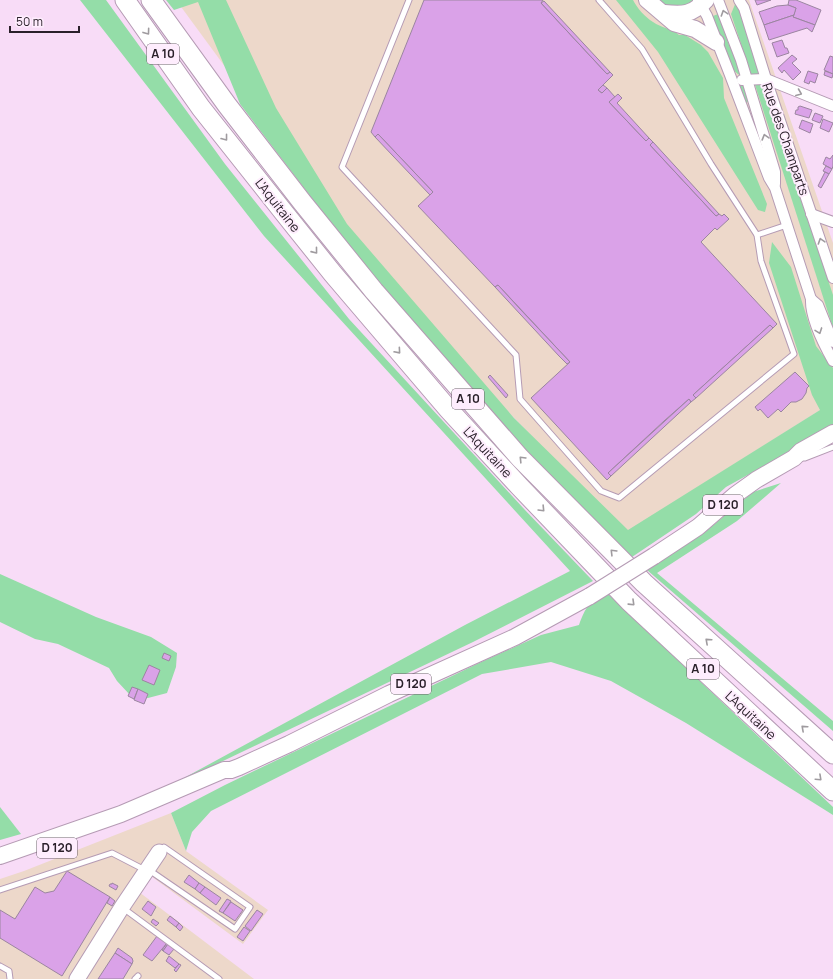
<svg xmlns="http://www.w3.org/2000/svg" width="833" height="979" font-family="Manrope,sans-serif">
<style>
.industrial{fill:#edd8ca}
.green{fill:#94dda8}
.building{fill:#daa2e8;stroke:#9b85a0}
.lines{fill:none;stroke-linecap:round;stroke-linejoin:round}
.lane-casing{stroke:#b59bb4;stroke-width:7}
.street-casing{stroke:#b59bb4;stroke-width:12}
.secondary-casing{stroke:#b59bb4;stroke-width:17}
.primary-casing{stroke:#b59bb4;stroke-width:18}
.highway-casing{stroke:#b59bb4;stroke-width:21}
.lane{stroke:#fff;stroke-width:5}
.street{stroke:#fff;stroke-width:10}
.secondary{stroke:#fff;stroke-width:15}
.primary{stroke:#fff;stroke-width:16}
.highway{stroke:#fff;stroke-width:19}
.primary-bridge-casing{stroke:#b59bb4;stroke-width:18;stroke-linecap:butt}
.primary-bridge{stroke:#fff;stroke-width:16}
.oneway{stroke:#9f9b9f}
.labels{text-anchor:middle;stroke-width:4;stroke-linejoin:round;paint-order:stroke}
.shield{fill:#feedfd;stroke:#6a5e69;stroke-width:1}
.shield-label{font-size:12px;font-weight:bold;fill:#2a202a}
.street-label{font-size:13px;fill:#2a202a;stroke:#feedfd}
</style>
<rect width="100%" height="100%" fill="#f8dcf7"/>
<g class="industrial">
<path d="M176,0H749L833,243V402L620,536L595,501L425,326L223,64Z"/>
<path d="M171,813L186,851L268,910L243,944L151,876L139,892L254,979H0V879L24,871Z"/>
</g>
<g class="green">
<path d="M80,0H106L225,164L349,319L525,510L593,581L473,642L160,791L465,625L570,571L264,236Z"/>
<path d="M166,0H226L276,108L347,224L514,418L628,530L820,410L812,395L769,263L772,242L791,267L816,346L833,368V428L726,487L696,514L632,557L526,452L432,348L336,230L240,104L198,2L174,10Z"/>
<path d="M616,0H633C637,8 645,17 653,22C661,28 672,28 679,35H685L701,45L708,52L723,78L724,98L767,204L765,212L758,210L658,52Z"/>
<path d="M657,0H692L693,2C680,10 669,9 657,0Z"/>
<path d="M736,2L740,6L760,72L757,75L751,74L731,14Z"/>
<path d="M718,14L729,45L737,58L741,76C722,65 719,35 713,16Z"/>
<path d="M736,82L745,86L750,101L746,103L743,101Z"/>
<path d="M755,85H761L765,88L833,295V328Z"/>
<path d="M781,483L737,521L657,573L833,721V731L647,570L705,532L753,492Z"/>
<path d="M0,574L96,617L151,637L177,653L176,667L167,693L148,698L130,695L117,681L109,668L58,644L35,639L0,622Z"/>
<path d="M608,594L833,807V815L686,723L611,681L551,662L482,674L211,811L192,832L186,851L171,813L225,785L479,663L541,635L579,625C586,606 589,601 608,594Z"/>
<path d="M0,807L21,834L0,840Z"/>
</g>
<g class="building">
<path d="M424,0H543L541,3L607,74L610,72L613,75L598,90L602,93L607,88L615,97L609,102L646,141L649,138L653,142L650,145L716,216L719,214L722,216L724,214L729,219L717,230L715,228L701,242L777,324L773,328L770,325L693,395L696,398L691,402L689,399L664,421L608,473L611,476L607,480L531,398L570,362L498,285L495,287L418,206L433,192L378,134L375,137L371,132Z"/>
<path d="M755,0H771L757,5Z"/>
<path d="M789,0H796L821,10L815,25L793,17L796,8L788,5Z"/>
<path d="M544,1L610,72L607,74L541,3Z"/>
<path d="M788,5L796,8L794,15L764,25L759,12L777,6Z"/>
<path d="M794,15L793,17L815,25L812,32L807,28L769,40L764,25Z"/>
<path d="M782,40L785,48H787L789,53L777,57L772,43Z"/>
<path d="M792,55L797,59L792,63L801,72L793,80L784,70L782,73L778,68Z"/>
<path d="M830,56L833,57V74L824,70Z"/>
<path d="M808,71L818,74L815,83L810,81L809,84L804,82Z"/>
<path d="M825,71L833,74L832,78L824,75Z"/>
<path d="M603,85L607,88L602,93L598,90Z"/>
<path d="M618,94L622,98L617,103L649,138L646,141L609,102Z"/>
<path d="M800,106L812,110L809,118L795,114L796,110H798V107Z"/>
<path d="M815,113L823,116L820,123L812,120Z"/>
<path d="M823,119L833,123L829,132L820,128Z"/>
<path d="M802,120L813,124L810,133L799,128Z"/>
<path d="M378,134L433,192L430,195L375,137Z"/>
<path d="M653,142L719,214L716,216L650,145Z"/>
<path d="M833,155V166L832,169L823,164L826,157L830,159Z"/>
<path d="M826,166L832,169L829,174L823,171Z"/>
<path d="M825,172L829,174L821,188L818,186Z"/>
<path d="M498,285L520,309L570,362L567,364L559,356L495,287Z"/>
<path d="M770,325L773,328L696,398L693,395Z"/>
<path d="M795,372L809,386L807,388L806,393L802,399L796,402H791L781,412L778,409L768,418L760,409L758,411L755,407Z"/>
<path d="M490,375L508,395L506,398L488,377Z"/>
<path d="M689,399L691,402L611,476L608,473Z"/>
<path d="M164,653L171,656L169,661L162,658Z"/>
<path d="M149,665L160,670L154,685L142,680Z"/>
<path d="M132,687L138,689L134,699L128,696Z"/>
<path d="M138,689L148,694L144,704L134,700Z"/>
<path d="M67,871L110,897L62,976L0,938V910L15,919L35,887L45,893L54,891Z"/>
<path d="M189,875L199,883L195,889L184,882Z"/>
<path d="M112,883L118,886L116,890L109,886L110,884H112Z"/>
<path d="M199,883L205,887L200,893L195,889Z"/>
<path d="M205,887L221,898L216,905L200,893Z"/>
<path d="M110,897L115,901L112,906L107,903Z"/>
<path d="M227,899L231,901L223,913L219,911Z"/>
<path d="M148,901L156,907L151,916L142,909Z"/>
<path d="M231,902L243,910L235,921L223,913Z"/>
<path d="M257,910L263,914L251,931L245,926Z"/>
<path d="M170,916L179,923L176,927L167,920Z"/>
<path d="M153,919L159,923L156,926L151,922Z"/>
<path d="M179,923L183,927L180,931L176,927Z"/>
<path d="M244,927L250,931L243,941L237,937Z"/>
<path d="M157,936L167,943L152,961L143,955Z"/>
<path d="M167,943L168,944L163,951L162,950Z"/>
<path d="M168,944L174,949L169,955L163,951Z"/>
<path d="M118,948L132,958L133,961L132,964L115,953Z"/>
<path d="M115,953L132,964L123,979H98Z"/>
<path d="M169,956L179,964L175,968L166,961Z"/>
<path d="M179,964L181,965L176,972L174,970Z"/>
</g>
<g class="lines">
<defs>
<g id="lane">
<path d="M409,0L342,167L516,355L520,399L601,491L619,498L794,354L761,261L757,235L711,164L642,49L599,0"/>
<path d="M757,235L787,225"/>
<path d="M799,458H805L833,447"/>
<path d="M149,870L235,929L250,907L164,847L160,851"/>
<path d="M0,890L112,853L145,870"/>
<path d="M123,908L219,979"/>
<path d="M0,966L9,971L10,979"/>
<path d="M135,979L138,976"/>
</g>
<g id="street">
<path d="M698,0L707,16L730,75L769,178L775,188L811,299C810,317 824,345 833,361"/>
<path d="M718,0L741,60L775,172V184"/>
<path d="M739,0L744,8L766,79L833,278"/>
<path d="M742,80L766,79L833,106"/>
<path d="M811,214L833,222"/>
<path d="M811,299L818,305L833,342"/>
</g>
<path id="secondary" d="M77,979L122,907L159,852"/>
<g id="primary">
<path d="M647,0L674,23L695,29L716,42"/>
<path d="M664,13C683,15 692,15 706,0"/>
<path d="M654,556L698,527L735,495L756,480L794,458L801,451L833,433"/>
<path d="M0,856L121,814L224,770H231L239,767L289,744L389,694L515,637L590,596"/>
</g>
<g id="highway">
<path d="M125,0L201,108L285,214L333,274L449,410L519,486L629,601L833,791"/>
<path d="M151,0L227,105L302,202L374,291L520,458L644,583L833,754"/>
</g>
</defs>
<use href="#lane" class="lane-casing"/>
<use href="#street" class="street-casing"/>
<use href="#secondary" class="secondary-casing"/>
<use href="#primary" class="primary-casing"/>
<use href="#highway" class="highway-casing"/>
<use href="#lane" class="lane"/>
<use href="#street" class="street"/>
<use href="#secondary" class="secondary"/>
<use href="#primary" class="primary"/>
<use href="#highway" class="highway"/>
<defs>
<path id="primary-bridge" d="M590,596L654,556"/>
</defs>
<use href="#primary-bridge" class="primary-bridge-casing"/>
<use href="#primary-bridge" class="primary-bridge"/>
</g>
<defs><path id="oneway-chevron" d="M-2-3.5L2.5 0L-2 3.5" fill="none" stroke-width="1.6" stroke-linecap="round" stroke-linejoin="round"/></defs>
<g class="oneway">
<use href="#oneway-chevron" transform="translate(724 13) rotate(-108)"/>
<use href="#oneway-chevron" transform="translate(147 32) rotate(54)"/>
<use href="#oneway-chevron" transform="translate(799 93) rotate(22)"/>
<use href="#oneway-chevron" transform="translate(765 137) rotate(-106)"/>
<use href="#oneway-chevron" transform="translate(225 138) rotate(52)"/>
<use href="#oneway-chevron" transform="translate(821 241) rotate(-108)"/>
<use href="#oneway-chevron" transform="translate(315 251) rotate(51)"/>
<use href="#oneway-chevron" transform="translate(819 331) rotate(70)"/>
<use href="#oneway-chevron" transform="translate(398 351) rotate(49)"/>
<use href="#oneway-chevron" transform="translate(522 459) rotate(-134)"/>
<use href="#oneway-chevron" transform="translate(542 509) rotate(46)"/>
<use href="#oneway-chevron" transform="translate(613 552) rotate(-135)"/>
<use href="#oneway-chevron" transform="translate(632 603) rotate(44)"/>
<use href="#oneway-chevron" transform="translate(708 641) rotate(-138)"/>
<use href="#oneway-chevron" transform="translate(804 728) rotate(-138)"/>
<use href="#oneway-chevron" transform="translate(819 778) rotate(43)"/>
</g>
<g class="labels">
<g class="shield">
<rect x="147" y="44" width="32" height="20" rx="3"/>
<rect x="452" y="389" width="32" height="20" rx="3"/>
<rect x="703" y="495" width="40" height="20" rx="3"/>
<rect x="687" y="659" width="32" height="20" rx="3"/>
<rect x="391" y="674" width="40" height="20" rx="3"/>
<rect x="37" y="838" width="40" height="20" rx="3"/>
</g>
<g class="shield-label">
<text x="163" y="58">A 10</text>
<text x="468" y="403">A 10</text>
<text x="723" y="509">D 120</text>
<text x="703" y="673">A 10</text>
<text x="411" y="688">D 120</text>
<text x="57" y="852">D 120</text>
</g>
<g class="street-label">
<text transform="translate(786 139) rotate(71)" y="5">Rue des Champarts</text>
<text transform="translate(278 205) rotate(52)" y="5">L'Aquitaine</text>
<text transform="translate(488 452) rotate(47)" y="5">L'Aquitaine</text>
<text transform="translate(751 715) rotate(43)" y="5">L'Aquitaine</text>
</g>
</g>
<path d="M10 26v6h69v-6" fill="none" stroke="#2a202a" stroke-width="2"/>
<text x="16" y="26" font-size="12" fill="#2a202a" stroke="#feedfd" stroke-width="3" paint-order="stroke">50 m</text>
</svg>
